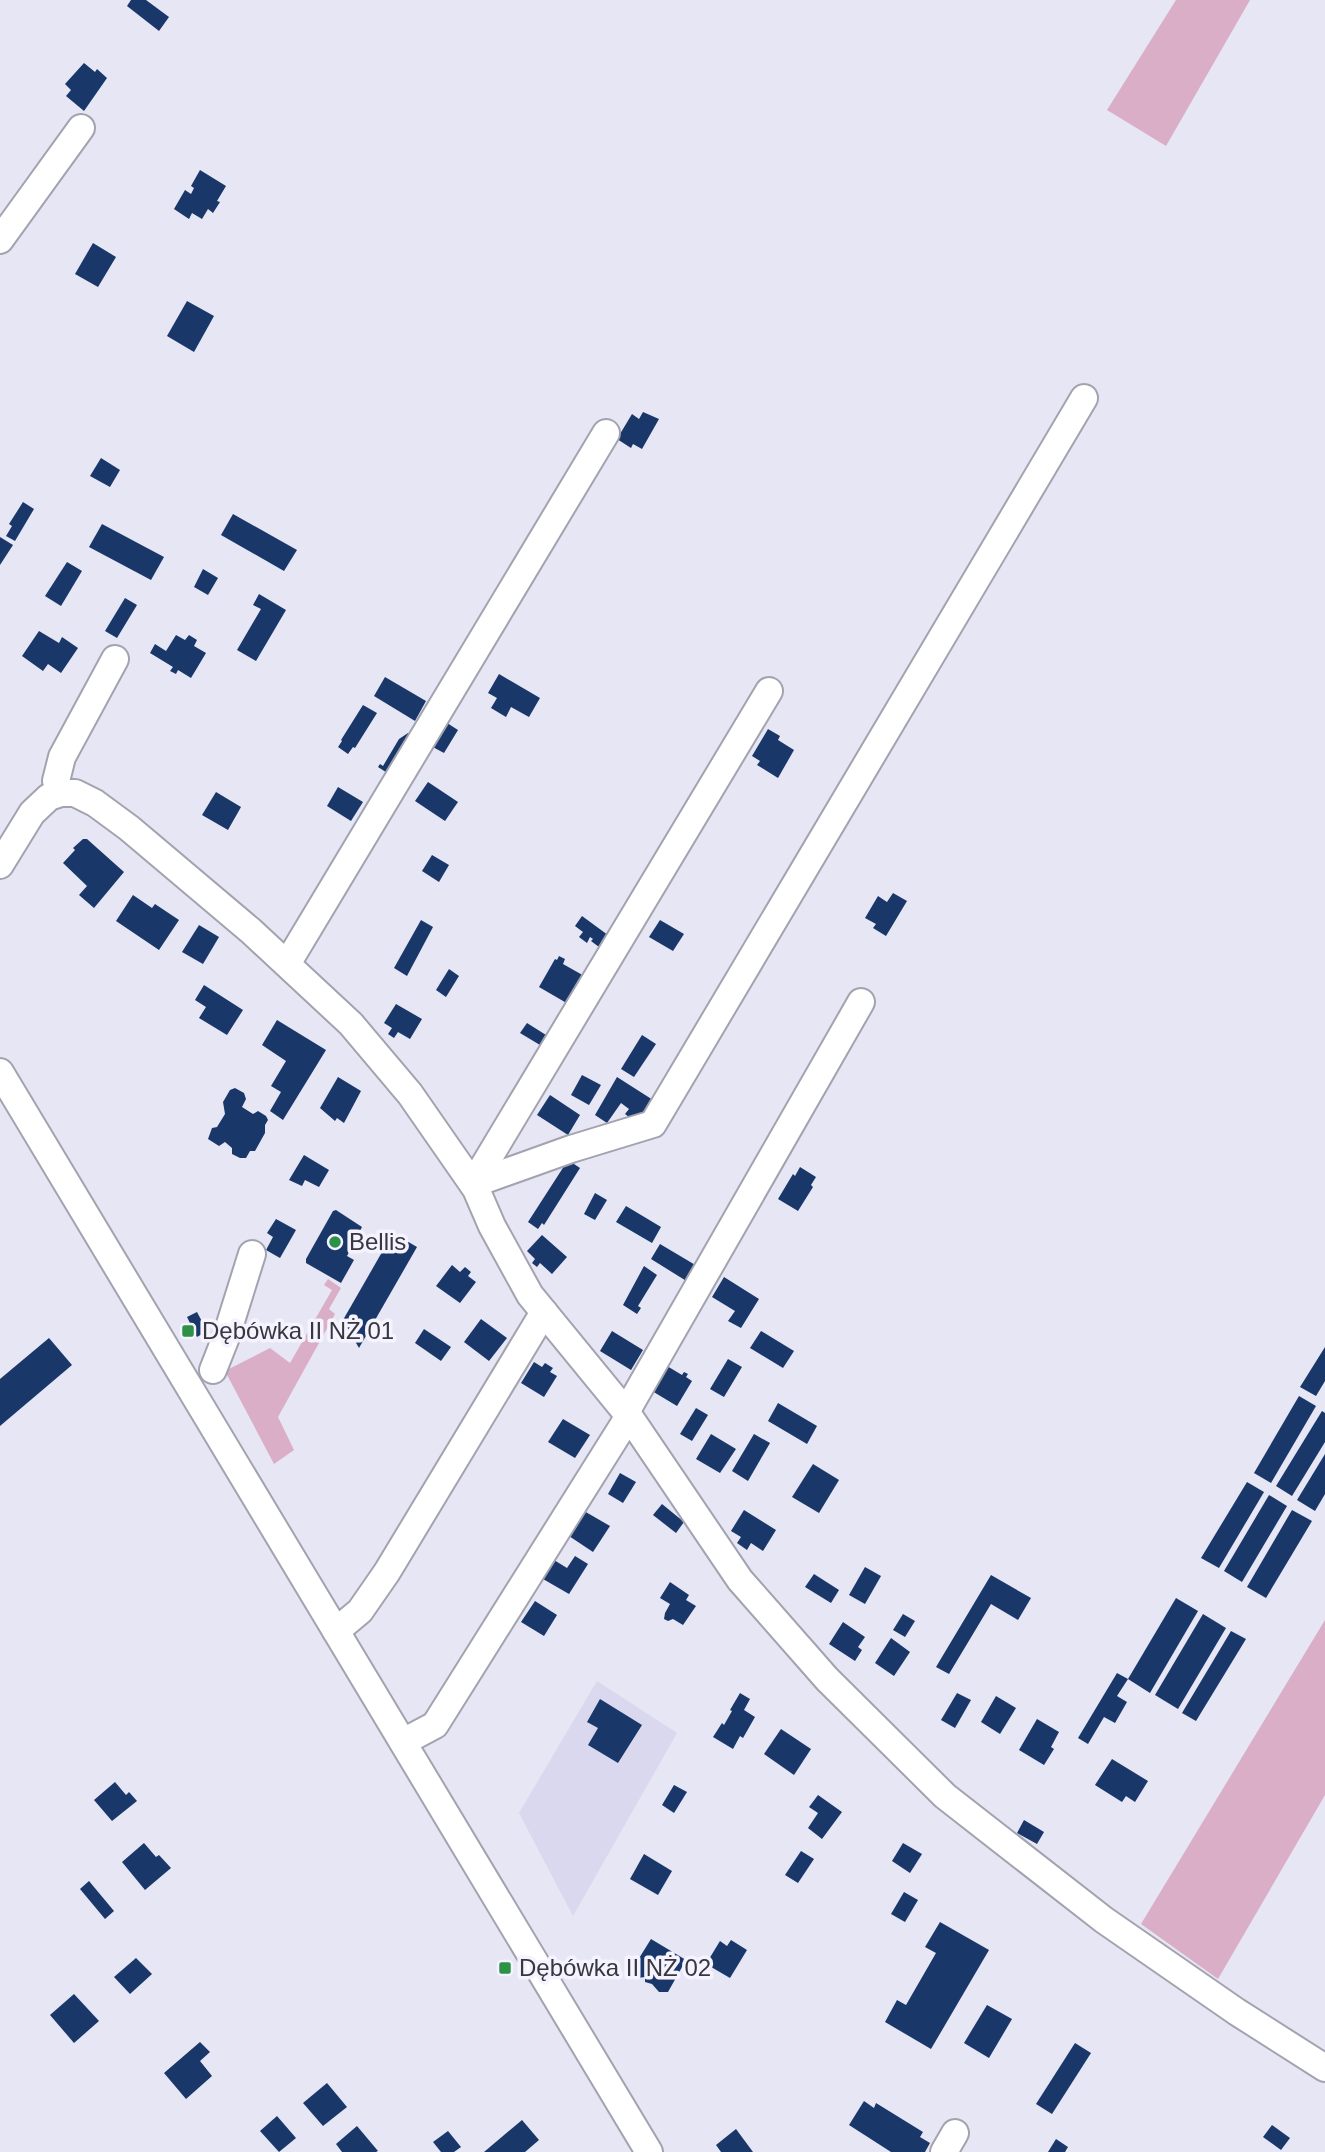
<svg xmlns="http://www.w3.org/2000/svg" width="1325" height="2152" font-family="Arial,sans-serif">
<style>
.built{fill:#dad8ee}
.green{fill:#daaec6}
.building{fill:#1a376a}
.lines{fill:none;stroke-linecap:round;stroke-linejoin:round}
.minor-casing{stroke:#a3a2af;stroke-width:30}
.minor{stroke:#fff;stroke-width:26}
.poi-dot{fill:#2d9248;stroke:#f4f3ff;stroke-width:2.5}
.labels{text-anchor:middle;stroke-width:7;stroke-linejoin:round;paint-order:stroke}
.poi-label{font-size:24px;fill:#38373d;stroke:#f4f3ff;text-anchor:start}
</style>
<rect width="100%" height="100%" fill="#e6e6f4"/>
<path class="built" d="M597,1681L677,1733L573,1916L519,1813Z"/>
<g class="green">
<path d="M1176,0H1250L1166,146L1107,110Z"/>
<path d="M328,1279L341,1288L329,1309L335,1314L278,1417L294,1450L274,1464L225,1371L270,1348L290,1363L332,1290L324,1285Z"/>
<path d="M1325,1620V1795L1218,1979L1141,1924Z"/>
</g>
<g class="building">
<path d="M131,0H146L169,17L159,31L127,6Z"/>
<path d="M84,63L95,72L97,69L107,78L84,111L66,96L71,90L65,84Z"/>
<path d="M200,170L226,186L217,201L220,202L213,213L208,209L202,219L192,213L189,219L174,209L185,190L191,194L194,188L191,186Z"/>
<path d="M93,243L116,257L98,287L75,274Z"/>
<path d="M187,301L214,316L194,352L167,336Z"/>
<path d="M643,412L659,419L642,449L633,444L631,448L617,439L632,414L639,419Z"/>
<path d="M101,458L120,470L110,487L90,476Z"/>
<path d="M23,502L34,509L15,541L6,536L12,526L9,524Z"/>
<path d="M233,514L297,550L284,571L221,535Z"/>
<path d="M102,524L164,557L151,580L89,547Z"/>
<path d="M0,537L13,545L0,565Z"/>
<path d="M67,562L82,571L61,606L45,596Z"/>
<path d="M203,569L218,578L208,595L194,587Z"/>
<path d="M259,594L286,610L256,661L237,650L261,609L253,605Z"/>
<path d="M125,598L137,605L117,638L105,631Z"/>
<path d="M39,631L59,643L62,637L78,648L61,673L48,664L43,671L22,656Z"/>
<path d="M176,635L185,640L189,635L197,640L194,646L206,653L191,678L178,670L176,674L170,671L173,667L150,653L155,644L166,651Z"/>
<path d="M499,674L540,698L529,717L511,707L506,717L491,708L497,698L488,693Z"/>
<path d="M385,677L426,701L415,721L374,696Z"/>
<path d="M363,705L377,713L355,748L353,747L348,754L338,747L342,741L341,740Z"/>
<path d="M444,721L458,730L444,753L429,745Z"/>
<path d="M768,729L780,736L778,740L794,750L778,778L757,765L760,761L752,756Z"/>
<path d="M408,733L415,737L392,776L378,767L380,764L383,766L399,739Z"/>
<path d="M428,782L458,802L445,821L415,801Z"/>
<path d="M338,787L363,802L351,821L327,806Z"/>
<path d="M216,792L241,807L228,830L202,815Z"/>
<path d="M83,839H87L124,872L94,908L79,895L87,886L63,863L75,850L73,848Z"/>
<path d="M432,855L449,865L439,882L422,871Z"/>
<path d="M893,893L907,901L886,936L873,928L876,924L865,918L878,896L887,902Z"/>
<path d="M133,895L152,908L155,904L179,920L159,950L116,921Z"/>
<path d="M582,916L612,938L603,950L591,941L593,939L590,937L587,943L579,937L583,932L575,926Z"/>
<path d="M421,920L433,927L407,976L394,968Z"/>
<path d="M660,920L684,934L673,951L649,937Z"/>
<path d="M199,925L219,937L203,964L182,952Z"/>
<path d="M559,956L565,959L563,964L586,977L570,1005L539,987L555,959L557,960Z"/>
<path d="M449,969L459,976L446,997L436,990Z"/>
<path d="M204,985L243,1010L227,1035L199,1018L206,1007L195,1000Z"/>
<path d="M396,1004L422,1019L410,1039L398,1032L394,1038L388,1034L392,1028L384,1023Z"/>
<path d="M277,1020L326,1050L283,1120L270,1111L281,1092L271,1086L286,1061L262,1045Z"/>
<path d="M527,1023L546,1035L540,1045L520,1033Z"/>
<path d="M642,1035L656,1044L634,1077L621,1069Z"/>
<path d="M582,1075L601,1085L589,1105L571,1095Z"/>
<path d="M338,1077L361,1091L344,1123L337,1118L335,1121L320,1108Z"/>
<path d="M617,1077L653,1100L637,1123L625,1114L629,1109L621,1103L607,1123L595,1115Z"/>
<path d="M235,1088L244,1093L246,1099L242,1107L253,1114L258,1111L266,1116L268,1120L265,1125V1133L255,1151H250L246,1158H240L232,1154V1148L225,1142L219,1146L208,1139L212,1128L217,1127L225,1114L223,1102L230,1090Z"/>
<path d="M550,1095L580,1115L568,1135L537,1115Z"/>
<path d="M304,1155L329,1170L319,1187L305,1180L302,1186L289,1180Z"/>
<path d="M568,1160L580,1168L544,1225L542,1223L538,1229L528,1222Z"/>
<path d="M800,1167L816,1177L811,1185L813,1187L798,1211L778,1199L793,1174L795,1176Z"/>
<path d="M595,1193L607,1200L595,1220L584,1214Z"/>
<path d="M626,1206L661,1227L652,1243L616,1222Z"/>
<path d="M336,1210L362,1227L347,1256L354,1260L341,1283L306,1263V1259L333,1211Z"/>
<path d="M276,1219L296,1230L280,1258L266,1250L273,1237L267,1233Z"/>
<path d="M393,1233L417,1247L359,1348L343,1320Z"/>
<path d="M542,1235L567,1257L552,1274L540,1263L537,1267L532,1263L535,1259L527,1251Z"/>
<path d="M660,1244L697,1266L688,1282L651,1259Z"/>
<path d="M452,1265L460,1272L465,1267L471,1272L468,1276L476,1282L460,1303L436,1286Z"/>
<path d="M644,1266L657,1275L638,1306L641,1308L637,1314L623,1305Z"/>
<path d="M724,1277L759,1299L741,1328L728,1321L735,1311L712,1297Z"/>
<path d="M197,1312L207,1331L197,1337L187,1317Z"/>
<path d="M481,1319L507,1338L489,1361L464,1342Z"/>
<path d="M424,1329L451,1347L441,1361L415,1343Z"/>
<path d="M612,1331L643,1350L631,1370L600,1351Z"/>
<path d="M761,1331L794,1351L783,1368L750,1348Z"/>
<path d="M49,1338L72,1365L0,1426V1379Z"/>
<path d="M1325,1347V1381L1316,1396L1300,1387Z"/>
<path d="M728,1359L742,1367L724,1397L710,1389Z"/>
<path d="M534,1362L542,1367L545,1363L553,1368L550,1372L557,1376L544,1397L521,1383Z"/>
<path d="M667,1366L682,1375L684,1372L688,1374L686,1377L692,1381L677,1406L652,1391Z"/>
<path d="M1299,1396L1316,1406L1271,1483L1254,1473Z"/>
<path d="M778,1403L817,1426L807,1444L768,1421Z"/>
<path d="M696,1408L708,1415L692,1441L680,1434Z"/>
<path d="M1322,1411L1325,1413V1442L1292,1496L1276,1486Z"/>
<path d="M563,1419L590,1435L575,1458L548,1442Z"/>
<path d="M711,1434L736,1449L720,1473L696,1459Z"/>
<path d="M754,1434L770,1443L748,1481L732,1471Z"/>
<path d="M1325,1454V1494L1315,1511L1297,1500Z"/>
<path d="M813,1464L839,1480L819,1513L792,1497Z"/>
<path d="M620,1473L636,1482L623,1503L608,1494Z"/>
<path d="M1247,1482L1264,1492L1219,1568L1201,1558Z"/>
<path d="M1269,1495L1287,1506L1242,1582L1224,1571Z"/>
<path d="M662,1504L684,1522L676,1533L653,1515Z"/>
<path d="M744,1510L776,1530L763,1551L751,1543L747,1550L737,1543L741,1537L731,1531Z"/>
<path d="M1292,1510L1312,1521L1266,1598L1247,1587Z"/>
<path d="M584,1511L610,1526L593,1552L569,1536Z"/>
<path d="M575,1556L588,1564L569,1594L543,1579L554,1560L567,1568Z"/>
<path d="M865,1567L881,1576L865,1604L849,1595Z"/>
<path d="M814,1574L839,1590L831,1603L805,1587Z"/>
<path d="M991,1575L1031,1598L1018,1620L991,1604L949,1674L936,1667Z"/>
<path d="M670,1582L689,1595L686,1600L696,1606L683,1625L673,1619L668,1621L664,1619L665,1613L670,1604L660,1598Z"/>
<path d="M1176,1598L1198,1611L1150,1693L1128,1679Z"/>
<path d="M535,1601L557,1615L544,1636L521,1622Z"/>
<path d="M903,1614L915,1621L905,1637L893,1630Z"/>
<path d="M1203,1614L1226,1628L1178,1709L1155,1695Z"/>
<path d="M843,1622L865,1637L858,1647L862,1650L855,1661L829,1644Z"/>
<path d="M1231,1631L1246,1639L1196,1721L1182,1713Z"/>
<path d="M891,1638L910,1652L894,1676L875,1663Z"/>
<path d="M1117,1673L1128,1679L1117,1696L1127,1702L1115,1723L1104,1717L1088,1744L1078,1738Z"/>
<path d="M740,1693L750,1699L744,1710L755,1717L743,1738L740,1736L733,1749L713,1737L722,1723L724,1725L732,1711L730,1710Z"/>
<path d="M957,1693L971,1700L955,1728L941,1720Z"/>
<path d="M996,1696L1016,1708L1000,1734L981,1722Z"/>
<path d="M600,1699L642,1725L618,1763L588,1745L598,1728L587,1722Z"/>
<path d="M1037,1719L1059,1732L1051,1747L1054,1749L1044,1765L1019,1750Z"/>
<path d="M781,1729L811,1749L794,1775L764,1754Z"/>
<path d="M1112,1759L1148,1781L1135,1802L1126,1796L1122,1802L1095,1785Z"/>
<path d="M115,1782L126,1795L129,1792L137,1801L112,1821L94,1800Z"/>
<path d="M674,1785L687,1792L674,1813L662,1805Z"/>
<path d="M818,1795L842,1812L822,1839L808,1828L818,1813L809,1807Z"/>
<path d="M1024,1820L1044,1832L1037,1844L1017,1833Z"/>
<path d="M144,1843L156,1857L159,1855L171,1868L145,1890L122,1862Z"/>
<path d="M903,1843L922,1854L910,1873L892,1861Z"/>
<path d="M801,1851L814,1859L798,1883L785,1875Z"/>
<path d="M644,1854L672,1871L658,1895L630,1879Z"/>
<path d="M89,1881L114,1911L105,1919L80,1889Z"/>
<path d="M904,1892L918,1900L905,1922L891,1914Z"/>
<path d="M940,1922L989,1950L931,2049L885,2022L897,2000L906,2005L936,1953L925,1947Z"/>
<path d="M651,1939L686,1960L668,1992H659L652,1984L645,1982V1977L637,1978L632,1974L633,1968Z"/>
<path d="M731,1940L747,1950L730,1978L706,1964L720,1941L727,1946Z"/>
<path d="M136,1958L152,1974L130,1994L114,1977Z"/>
<path d="M74,1994L99,2021L74,2043L50,2015Z"/>
<path d="M987,2005L1012,2019L989,2058L964,2043Z"/>
<path d="M200,2042L210,2052L200,2061L212,2076L186,2099L164,2073Z"/>
<path d="M1075,2043L1091,2053L1052,2114L1036,2104Z"/>
<path d="M327,2083L347,2107L323,2126L303,2103Z"/>
<path d="M864,2101L874,2108L876,2103L923,2132L920,2137L930,2143L925,2152H891L849,2125Z"/>
<path d="M277,2116L296,2138L279,2152L260,2131Z"/>
<path d="M522,2120L539,2140L525,2152H484Z"/>
<path d="M1272,2125L1290,2138L1281,2150L1263,2137Z"/>
<path d="M357,2126L378,2151L376,2152H342L336,2144Z"/>
<path d="M736,2129L753,2152H721L716,2145Z"/>
<path d="M448,2131L461,2147L454,2152H441L433,2142Z"/>
<path d="M1056,2139L1068,2147L1065,2152H1048Z"/>
</g>
<g class="lines">
<defs>
<g id="minor">
<path d="M0,240L81,128"/>
<path d="M61,793L56,781L62,757L115,659"/>
<path d="M0,865L32,813L49,797L61,793H75L95,803L129,828L251,931L351,1024L410,1094L476,1189L492,1226L530,1295L629,1416L740,1580L827,1679L945,1796L1104,1920L1237,2012L1325,2068"/>
<path d="M287,964L606,433"/>
<path d="M0,1072L649,2152"/>
<path d="M473,1184L571,1149L653,1124L1084,398"/>
<path d="M473,1184L769,691"/>
<path d="M213,1370L226,1337L252,1254"/>
<path d="M626,1412L861,1002"/>
<path d="M336,1631L360,1611L387,1572L544,1312"/>
<path d="M403,1742L435,1725L629,1416"/>
<path d="M944,2152L955,2133"/>
</g>
</defs>
<use href="#minor" class="minor-casing"/>
<use href="#minor" class="minor"/>
</g>
<g class="poi-dot">
<circle cx="335" cy="1242" r="7"/>
<rect x="181" y="1324" width="14" height="14" rx="3.5"/>
<rect x="498" y="1961" width="14" height="14" rx="3.5"/>
</g>
<g class="labels">
<g class="poi-label">
<text x="349" y="1250">Bellis</text>
<text x="202" y="1339">Dębówka II NŻ 01</text>
<text x="519" y="1976">Dębówka II NŻ 02</text>
</g>
</g>
</svg>
